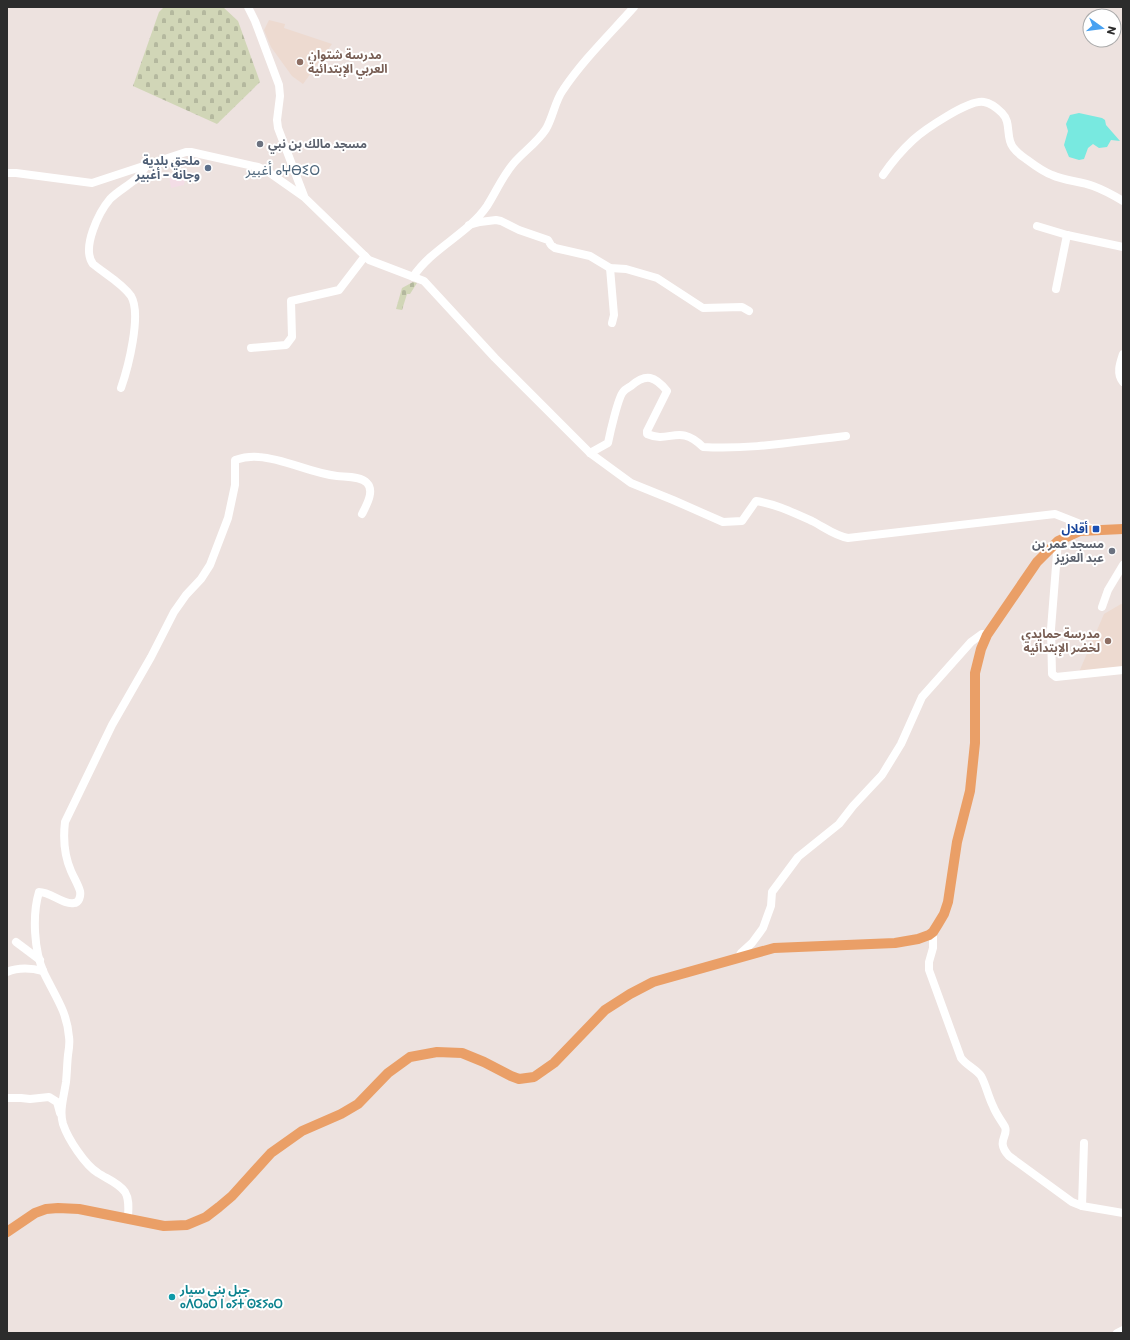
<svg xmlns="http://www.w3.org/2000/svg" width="1130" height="1340" font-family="Poppins,'Noto Sans Arabic','Noto Sans Tifinagh',sans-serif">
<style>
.education{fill:#eddad0}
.medical{fill:#f3dde6}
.cemetery{fill:url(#cemetery-stones)}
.water{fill:#78e9e0}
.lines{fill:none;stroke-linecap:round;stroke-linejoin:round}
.minor{stroke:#fff;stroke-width:8}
.major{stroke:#ea9f67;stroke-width:10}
.education-dot{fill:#8d6e63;stroke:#fff;stroke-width:1.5}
.worship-dot{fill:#6b7280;stroke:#fff;stroke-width:1.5}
.service-dot{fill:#5c6f8a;stroke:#fff;stroke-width:1.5}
.transit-dot{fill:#1a4fb4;stroke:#fff;stroke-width:1.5}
.culture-dot{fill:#0f9aa8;stroke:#fff;stroke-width:1.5}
.labels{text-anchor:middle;stroke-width:4;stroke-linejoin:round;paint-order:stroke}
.education-label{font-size:12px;font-weight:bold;fill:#785e54;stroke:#fff;text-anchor:start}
.worship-label{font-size:12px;font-weight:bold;fill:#5b616d;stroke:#fff;text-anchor:start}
.service-label{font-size:12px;font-weight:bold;fill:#4e5e75;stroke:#fff;text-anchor:end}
.transit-label{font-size:12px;font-weight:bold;fill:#164399;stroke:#fff;text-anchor:end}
.culture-label{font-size:12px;font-weight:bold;fill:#0d838f;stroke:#fff;text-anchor:start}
.quarter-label{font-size:14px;fill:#4e667b;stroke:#fff}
</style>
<defs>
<pattern id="cemetery-stones" width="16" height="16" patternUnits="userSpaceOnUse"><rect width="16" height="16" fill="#d1d6b7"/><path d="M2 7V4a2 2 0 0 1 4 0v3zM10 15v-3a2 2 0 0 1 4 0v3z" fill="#b4b89e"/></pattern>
</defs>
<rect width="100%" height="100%" fill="#ede2df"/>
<g class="education">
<path d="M269,20L285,24L284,28L332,44L303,84L292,76L271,47L264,30Z"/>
<path d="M1121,604L1123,605V667L1079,672L1104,614Z"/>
</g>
<path class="medical" d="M177,174H183L185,182L184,183V185L171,188L169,176Z"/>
<g class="cemetery">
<path d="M164,7H223L238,21L260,82L217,124L133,86L159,12Z"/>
<path d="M413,282L417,283L410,294H407L402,310L396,309L402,288Z"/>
</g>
<path class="water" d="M1079,113L1102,118L1105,120L1106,125L1120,141L1111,140L1107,147L1099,148L1093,144L1088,148L1084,159L1079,160L1069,157L1064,145L1068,131L1066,124L1070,115Z"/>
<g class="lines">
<g class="minor">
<path d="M248,7L255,21L279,85L280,96L277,120L278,128L304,196"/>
<path d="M7,173H16L92,183L186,152H191L258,167L267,171L304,197L369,260L424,281L495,358L590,453L631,483L673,500L723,522L742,521L756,501C776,504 794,513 812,521C824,527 835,536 848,538L1055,514L1093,529"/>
<path d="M883,175C892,162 901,151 913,140C924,130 969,99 984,102C991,103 997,108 1002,113C1010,121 1007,131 1010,141C1012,149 1020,155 1026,159C1034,165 1043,172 1052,175C1065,181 1080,181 1093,186C1104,190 1113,195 1123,201"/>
<path d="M469,225L480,222L496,220L501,221L519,230L548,240L551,245L555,248L590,256L610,268L626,269L657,278L703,308L742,307L749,311"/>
<path d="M1037,226L1067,235L1123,247"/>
<path d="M610,268L614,315L612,323"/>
<path d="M413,277C432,248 468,234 487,206C496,192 502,177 513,164C523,152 537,143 546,129C553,117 555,101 563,90C583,60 610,34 634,7"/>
<path d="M1056,289L1067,235"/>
<path d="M251,348L286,345L292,337L291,301L339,290L365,256"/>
<path d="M1123,354C1120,363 1116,374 1123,382"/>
<path d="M121,388C128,368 142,314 131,296C122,283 105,274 93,264C81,248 99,212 110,199C122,187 138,182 146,166"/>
<path d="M590,453L608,443C610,433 618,398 623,392C625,389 628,388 631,386C646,373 655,376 667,391L647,431V434C670,444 679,423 703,447C751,450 799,441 846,436"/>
<path d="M1058,541L1051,629L1052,674L1056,677L1123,670"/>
<path d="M1102,607L1108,590L1123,565"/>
<path d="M933,932V948L929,962V970L961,1058C966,1065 976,1069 981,1076C986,1085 988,1096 993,1106C996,1114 1001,1120 1005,1127C1009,1136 995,1141 1009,1156L1072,1202L1082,1206L1123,1213"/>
<path d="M16,942L40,960"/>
<path d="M738,958L741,953L752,943L763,928L771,906L772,892L798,857L839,824L853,806L882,775L901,744L922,697L971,642L982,634L987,635"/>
<path d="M7,972C19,967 31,968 43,971"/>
<path d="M7,1098H21L30,1099L49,1097L57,1102L60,1113"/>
<path d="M1082,1206L1084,1143"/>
<path d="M128,1219C128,1211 130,1200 125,1192C119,1183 107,1179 98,1173C85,1165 68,1139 63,1124C59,1111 64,1096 66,1082C67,1073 67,1064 68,1055C69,1049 70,1043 69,1037C67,1011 55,996 44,973C34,951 32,915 39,892C51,892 63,905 74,903C79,903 81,896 80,891C78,884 74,878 71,871C64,855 63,839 65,822L112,725L151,657L174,612L186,595L201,579L210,565L228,518L235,485V460C244,457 250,456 259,457C286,459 310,473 337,476C346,477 361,476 367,483C375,491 366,506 362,514"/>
<path d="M1117,1333L1123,1330"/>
</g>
<path class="major" d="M7,1232L35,1213L46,1209L58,1208L79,1209L164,1226L187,1225L206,1217L219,1207L232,1196L271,1153L302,1131L341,1114L358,1104L388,1073L410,1057L437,1052L462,1053L484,1062L511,1076L519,1079L534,1077L554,1063L605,1010L630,994L653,982L774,948L895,943L918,939L929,935L933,932L938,924L944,914L948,902L957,842L970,791L975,743V673L981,649L987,635L1037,562L1058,541L1080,531L1123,529"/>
</g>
<g class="education-dot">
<circle cx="300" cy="62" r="4"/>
<circle cx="1108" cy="641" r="4"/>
</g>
<g class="worship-dot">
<circle cx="260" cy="144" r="4"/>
<circle cx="1112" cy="551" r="4"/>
</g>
<circle class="service-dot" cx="208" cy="168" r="4"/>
<rect class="transit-dot" x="1092" y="525" width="8" height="8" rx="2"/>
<circle class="culture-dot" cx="172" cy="1297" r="4"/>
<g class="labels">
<g class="education-label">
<text x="308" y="59">مدرسة شتوان<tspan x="308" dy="14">العربي الإبتدائية</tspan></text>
<text x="1100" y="638" text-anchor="end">مدرسة حمايدي<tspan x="1100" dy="14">لخضر الإبتدائية</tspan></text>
</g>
<g class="worship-label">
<text x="268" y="148">مسجد مالك بن نبي</text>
<text x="1104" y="548" text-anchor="end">مسجد عمر بن<tspan x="1104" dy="14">عبد العزيز</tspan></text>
</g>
<g class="service-label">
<text x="200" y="165">ملحق بلدية<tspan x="200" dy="14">وجانة - أغبير</tspan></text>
</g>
<g class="transit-label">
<text x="1088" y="533">أقلال</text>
</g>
<g class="culture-label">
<text x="180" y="1294">جبل بني سيار<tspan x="180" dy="14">ⴰⴷⵔⴰⵔ ⵏ ⴰⵢⵜ ⵙⵉⵢⴰⵔ</tspan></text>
</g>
<g class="quarter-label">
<text x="283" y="175">أغبير ⴰⵖⴱⵉⵔ</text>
</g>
</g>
<rect width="1130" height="1340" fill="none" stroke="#2c2c2c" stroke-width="16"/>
<g transform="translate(1102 28) rotate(104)"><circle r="19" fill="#ffffff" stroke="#ababab"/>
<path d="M0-3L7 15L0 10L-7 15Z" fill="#48a1f1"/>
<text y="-6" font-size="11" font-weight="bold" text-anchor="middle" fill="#2c2c2c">N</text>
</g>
</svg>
